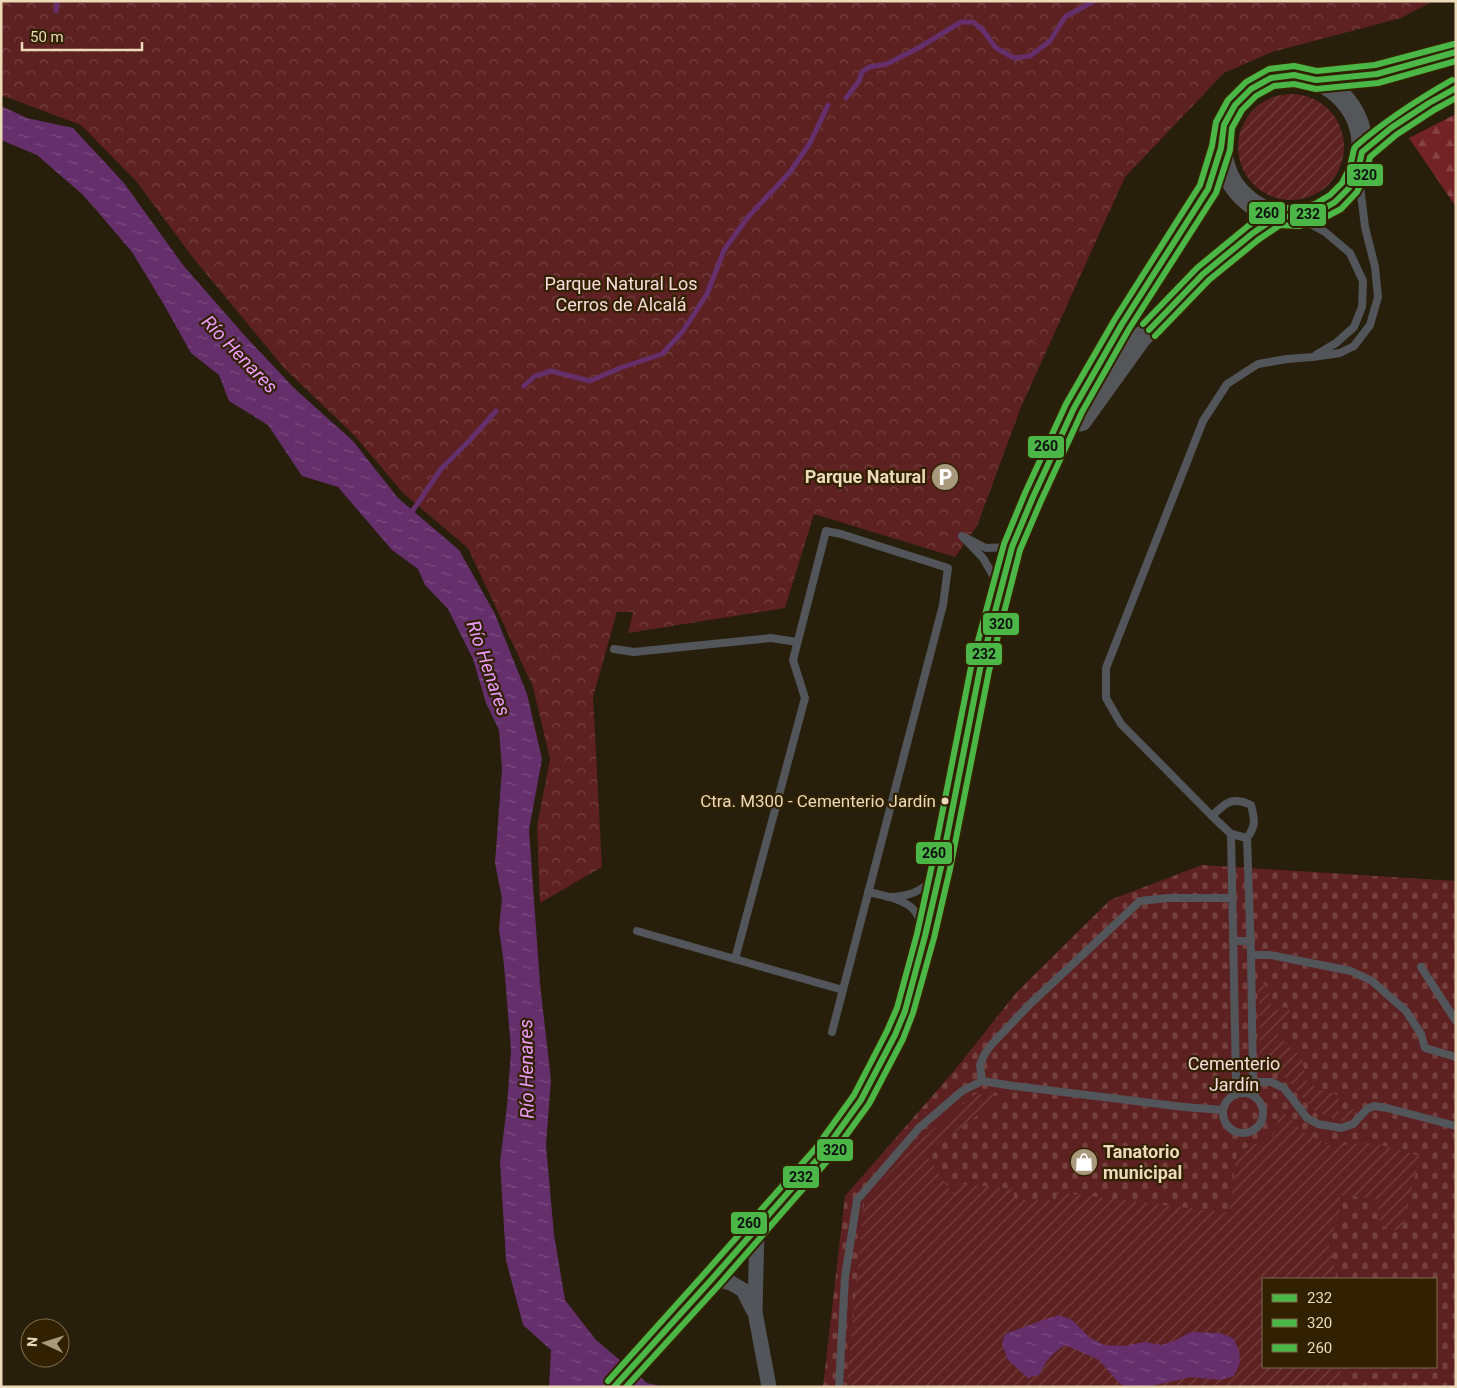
<svg xmlns="http://www.w3.org/2000/svg" width="1457" height="1388" font-family="Roboto,sans-serif">
<style>
.forest{fill:url(#forest-firs)}
.cemetery{fill:url(#cemetery-stones);fill-rule:evenodd}
.park{fill:url(#park-crowns)}
.garden{fill:url(#garden-furrows)}
.water{fill:url(#water-ripples)}
.lines{fill:none;stroke-linecap:round;stroke-linejoin:round}
.stream{stroke:#652f6c;stroke-width:5}
.lane{stroke:#52555a;stroke-width:8}
.street{stroke:#52555a;stroke-width:15}
.secondary{stroke:#555659;stroke-width:21}
.bus-1-casing{stroke:#322100;stroke-width:10}
.bus-2-casing{stroke:#322100;stroke-width:10}
.bus-3-casing{stroke:#322100;stroke-width:10}
.bus-1{stroke:#4ab747;stroke-width:6}
.bus-2{stroke:#4ab747;stroke-width:6}
.bus-3{stroke:#4ab747;stroke-width:6}
.bus-dot{fill:#eddab9;stroke:#322100;stroke-width:2}
.labels{text-anchor:middle;stroke-width:4.5;stroke-linejoin:round;paint-order:stroke}
.bus-label{font-size:17px;fill:#eddab9;stroke:#322100;text-anchor:end}
.park-label{font-size:18px;fill:#f8dcdb;stroke:#322100}
.poi-label{font-size:18px;font-weight:bold;fill:#eddab9;stroke:#322100;text-anchor:end}
.water-label{font-size:19px;font-style:italic;fill:#ec9bfb;stroke:#322100}
.line-badge{stroke:#322100;stroke-width:2}
.pale-badge-label{font-size:14px;text-anchor:middle;font-weight:bold;fill:#111}
</style>
<defs>
<pattern id="forest-firs" width="22" height="20" patternUnits="userSpaceOnUse" patternTransform="scale(1.25)"><rect width="22" height="20" fill="#732225"/><path d="M5 1l3.5 6h-7zM16 11l3.5 6h-7z" fill="#874243"/></pattern>
<pattern id="cemetery-stones" width="16" height="16" patternUnits="userSpaceOnUse" patternTransform="scale(1.25)"><rect width="16" height="16" fill="#5d2121"/><path d="M2 7V4a2 2 0 0 1 4 0v3zM10 15v-3a2 2 0 0 1 4 0v3z" fill="#75413f"/></pattern>
<pattern id="park-crowns" width="20" height="18" patternUnits="userSpaceOnUse" patternTransform="scale(1.25)"><rect width="20" height="18" fill="#5d2121"/><path d="M2 6a3 3 0 1 1 6 0M12 15a3 3 0 1 1 6 0" fill="none" stroke="#75413f"/></pattern>
<pattern id="garden-furrows" width="10" height="10" patternUnits="userSpaceOnUse" patternTransform="scale(1.25)"><rect width="10" height="10" fill="#5d2121"/><path d="M-1 1l2-2M0 10L10 0M9 11l2-2" fill="none" stroke="#75413f"/></pattern>
<pattern id="water-ripples" width="26" height="14" patternUnits="userSpaceOnUse" patternTransform="scale(1.25)"><rect width="26" height="14" fill="#652f6c"/><path d="M2 4q2-2 4 0t4 0M15 11q2-2 4 0t4 0" fill="none" stroke="#7b4d7f"/></pattern>
</defs>
<rect width="100%" height="100%" fill="#271e0b"/>
<path class="forest" d="M1456,114V207L1409,138Z"/>
<path class="cemetery" d="M1202,865L1456,881V1387H823L845,1196L954,1071L1016,993L1110,900ZM1263,1279H1436V1367H1263Z"/>
<path class="park" d="M1,1H1434L1401,18L1272,52L1224,73L1125,177L1021,407L977,526L955,557L814,514L785,608L628,633L633,612H617L593,697L602,867L540,903L537,826L550,759L533,687L468,548L403,493L355,436L285,369L194,259L136,181L81,125L1,95Z"/>
<g class="garden">
<circle cx="1291" cy="147" r="53"/>
<path d="M1259,983L1266,984L1272,1008L1277,1010L1285,1007L1291,1011L1287,1020L1276,1030L1280,1037L1302,1059L1306,1080L1320,1090L1336,1094L1339,1098L1336,1107L1341,1116L1353,1109L1355,1114L1353,1120L1341,1121L1315,1111L1286,1078L1273,1072L1263,1065L1260,1059Z"/>
<path d="M975,1094L1003,1096L926,1154L953,1195L963,1184L1014,1189V1199L1056,1201L1057,1192L1229,1213L1237,1151L1272,1138L1282,1110L1303,1132L1331,1146L1360,1143L1378,1144L1420,1156L1402,1228L1392,1231L1381,1225L1377,1199L1340,1195V1211L1329,1245L1337,1279H1263V1367H1341L1339,1387H848L847,1383L864,1202L915,1145Z"/>
</g>
<g class="water">
<path d="M1,106L27,118L73,128L124,183L183,265L245,336L295,389L353,441L398,498L459,550L495,614L527,694L542,759L529,830L540,984L551,1080L546,1145L554,1235L565,1300L596,1340L647,1383L664,1387H549L551,1350L523,1325L506,1260L500,1162L507,1106L511,1050L504,965L499,929L502,898L495,863L502,769L499,730L486,703L473,659L448,609L425,585L418,569L392,550L338,487L302,476L268,425L229,401L219,375L191,353L163,303L132,252L98,212L82,194L37,155L1,140Z"/>
<path d="M1059,1315L1072,1320L1089,1337L1104,1345L1123,1346L1145,1342L1162,1345L1176,1340L1191,1332L1220,1333L1233,1338L1239,1350L1240,1362L1234,1376L1220,1380L1191,1377L1151,1386L1125,1387L1118,1382L1099,1360L1065,1345C1051,1354 1047,1360 1039,1375L1028,1378L1008,1360L1002,1344L1005,1334L1043,1320Z"/>
</g>
<g class="lines">
<g class="stream">
<path d="M56,11L57,1"/>
<path d="M846,98L859,81L862,72L869,67L887,64L920,47L961,22H973L982,29L996,48L1014,58L1030,56L1050,41L1065,17L1094,1"/>
<path d="M524,386L535,376L551,371L590,381L620,368L662,354L683,331L707,294L724,250L748,217L790,172L810,143L828,105"/>
<path d="M409,516L441,469L468,442L496,411"/>
</g>
<g class="lane">
<path d="M1298,217L1325,232L1350,253L1363,281L1362,307L1354,327L1336,343L1316,355"/>
<path d="M998,584L983,558L962,536L986,548L1010,547"/>
<path d="M614,649L634,652L771,638L797,642"/>
<path d="M1212,816C1225,803 1232,796 1251,805C1255,820 1256,826 1247,838L1251,955L1253,1082L1255,1096"/>
<path d="M1231,834L1236,1079L1233,1095"/>
<path d="M1247,838L1231,834L1212,816L1121,724L1106,698V668L1203,421L1227,384L1258,364L1287,359L1313,357L1340,353L1354,346L1370,325L1378,297L1375,267L1365,227L1358,170"/>
<path d="M868,892C882,895 903,899 913,909C918,914 920,920 922,927"/>
<path d="M890,897C909,896 917,893 932,881"/>
<path d="M637,931L843,990"/>
<path d="M1233,941H1251"/>
<path d="M1251,955H1270L1351,971L1372,981L1406,1011L1421,1034L1425,1048L1456,1057"/>
<path d="M735,959L805,698L793,660L826,531L841,534L948,568L943,605L832,1032"/>
<path d="M1421,967L1456,1021"/>
<path d="M982,1081L980,1065L984,1055L991,1045L1029,1005L1140,901L1168,898H1233"/>
<path d="M1253,1082H1271L1284,1088L1307,1118L1318,1124L1341,1128L1353,1124L1367,1109L1374,1106L1387,1108L1456,1126"/>
<circle cx="1243" cy="1113" r="20"/>
<path d="M839,1387L845,1277L857,1200L919,1128L962,1091L982,1081L1014,1086L1184,1107L1223,1110"/>
</g>
<g class="street">
<path d="M757,1228L755,1312L769,1387"/>
<path d="M712,1279L731,1283L743,1290L753,1310"/>
</g>
<g class="secondary">
<circle cx="1292" cy="146" r="70"/>
<path d="M1316,80L1377,74L1456,52"/>
<path d="M1362,152L1391,128L1429,103L1456,88"/>
<path d="M1081,421L1140,339L1203,274L1253,233L1278,216"/>
<path d="M614,1387L712,1279L822,1154L861,1100L895,1035L905,1011L925,936L941,867L980,669L1012,547L1033,497L1074,408L1122,324L1208,189L1221,148"/>
</g>
<defs>
<g id="bus-1">
<path d="M1149,330L1203,274L1253,233L1278,216L1298,217L1318,212L1335,202L1349,188L1358,170L1362,152L1391,128L1429,103L1456,88"/>
<path d="M614,1387L712,1279L822,1154L861,1100L895,1035L905,1011L925,936L941,867L980,669L1012,547L1033,497L1074,408L1122,324L1208,189L1221,148L1224,125L1235,105L1251,89L1271,78L1294,75L1316,80L1377,74L1456,52"/>
</g>
<g id="bus-2">
<path d="M1155,336L1209,280L1258,240L1280,225L1299,226L1320,220L1341,209L1357,192L1366,173L1370,157L1396,135L1434,110L1456,98"/>
<path d="M626,1387L719,1285L829,1159L869,1104L903,1039L913,1013L934,938L950,869L989,671L1020,550L1041,501L1082,412L1129,329L1216,193L1230,150L1232,128L1242,110L1256,96L1274,86L1294,84L1316,89L1378,83L1456,61"/>
</g>
<g id="bus-3">
<path d="M1143,324L1197,268L1248,226L1275,208H1297L1315,204L1330,195L1342,183L1350,167L1354,149L1356,146C1386,120 1417,100 1452,80"/>
<path d="M608,1381L705,1273L815,1149L854,1095L887,1031L897,1008L917,934L932,865L971,667L1004,544L1025,493L1066,404L1115,319L1200,185L1212,146L1216,122L1228,100L1246,82L1269,69L1294,66L1317,71L1375,65L1454,44"/>
</g>
</defs>
<use href="#bus-1" class="bus-1-casing"/>
<use href="#bus-2" class="bus-2-casing"/>
<use href="#bus-3" class="bus-3-casing"/>
<use href="#bus-1" class="bus-1"/>
<use href="#bus-2" class="bus-2"/>
<use href="#bus-3" class="bus-3"/>
</g>
<defs>
<symbol id="parking-disc" viewBox="-11 -11 22 22"><circle r="9.5" fill="#a8987c" stroke="#322100"/><path d="M-3.5-5.5H1a3.5 3.5 0 0 1 0 7H-1V5.5H-3.5ZM-1-3.4V-.6H.8a1.4 1.4 0 0 0 0-2.8Z" fill="#fff"/></symbol>
<symbol id="shop-disc" viewBox="-11 -11 22 22"><circle r="9.5" fill="#a8987c" stroke="#322100"/><path d="M-5-2.5h2.3a2.7 3.5 0 0 1 5.4 0H5L5.5 6h-11ZM-1.5-2.5h3a1.5 2.3 0 0 0-3 0Z" fill="#fff"/></symbol>
</defs>
<g fill-rule="evenodd">
<use href="#parking-disc" x="929" y="461" width="32" height="32"/>
<use href="#shop-disc" x="1068" y="1146" width="32" height="32"/>
</g>
<circle class="bus-dot" cx="945" cy="801" r="4.5"/>
<g class="labels">
<g class="bus-label">
<text x="936" y="807">Ctra. M300 - Cementerio Jardín</text>
</g>
<g class="park-label">
<text x="621" y="290">Parque Natural Los<tspan x="621" dy="21">Cerros de Alcalá</tspan></text>
<text x="1234" y="1070">Cementerio<tspan x="1234" dy="21">Jardín</tspan></text>
</g>
<g class="poi-label">
<text x="926" y="483">Parque Natural</text>
<text x="1103" y="1158" text-anchor="start">Tanatorio<tspan x="1103" dy="21">municipal</tspan></text>
</g>
<g class="water-label">
<text transform="translate(240 354) rotate(46)" y="7">Río Henares</text>
<text transform="translate(489 668) rotate(71)" y="7">Río Henares</text>
<text transform="translate(526 1069) rotate(-91)" y="7">Río Henares</text>
</g>
</g>
<g class="line-badge">
<rect x="1346" y="163" width="38" height="24" rx="5" fill="#4ab747"/>
<rect x="1248" y="201" width="38" height="24" rx="5" fill="#4ab747"/>
<rect x="1289" y="203" width="38" height="24" rx="5" fill="#4ab747"/>
<rect x="1027" y="435" width="38" height="24" rx="5" fill="#4ab747"/>
<rect x="982" y="612" width="38" height="24" rx="5" fill="#4ab747"/>
<rect x="965" y="642" width="38" height="24" rx="5" fill="#4ab747"/>
<rect x="915" y="841" width="38" height="24" rx="5" fill="#4ab747"/>
<rect x="816" y="1138" width="38" height="24" rx="5" fill="#4ab747"/>
<rect x="782" y="1165" width="38" height="24" rx="5" fill="#4ab747"/>
<rect x="730" y="1211" width="38" height="24" rx="5" fill="#4ab747"/>
</g>
<g class="pale-badge-label">
<text x="1365" y="180">320</text>
<text x="1267" y="218">260</text>
<text x="1308" y="219">232</text>
<text x="1046" y="451">260</text>
<text x="1001" y="629">320</text>
<text x="984" y="659">232</text>
<text x="934" y="858">260</text>
<text x="835" y="1155">320</text>
<text x="801" y="1182">232</text>
<text x="749" y="1228">260</text>
</g>
<rect width="1457" height="1388" fill="none" stroke="#eddab9" stroke-width="5"/>
<rect x="1262" y="1278" width="175" height="90" fill="#322100" stroke="#7d6b4a"/>
<rect x="1272" y="1294" width="25" height="8" fill="#4ab747" stroke="#7d6b4a"/>
<text x="1307" y="1303" font-size="15" fill="#eddab9">232</text>
<rect x="1272" y="1319" width="25" height="8" fill="#4ab747" stroke="#7d6b4a"/>
<text x="1307" y="1328" font-size="15" fill="#eddab9">320</text>
<rect x="1272" y="1344" width="25" height="8" fill="#4ab747" stroke="#7d6b4a"/>
<text x="1307" y="1353" font-size="15" fill="#eddab9">260</text>
<g transform="translate(45 1343) rotate(274)"><circle r="24" fill="#322100" stroke="#7d6b4a"/>
<path d="M0-4L9 19L0 12L-9 19Z" fill="#a8987c"/>
<text y="-8" font-size="14" font-weight="bold" text-anchor="middle" fill="#eddab9">N</text>
</g>
<path d="M22 42v8h120v-8" fill="none" stroke="#eddab9" stroke-width="2.5"/>
<text x="30" y="42" font-size="15" fill="#eddab9" stroke="#322100" stroke-width="4" paint-order="stroke">50 m</text>
</svg>
